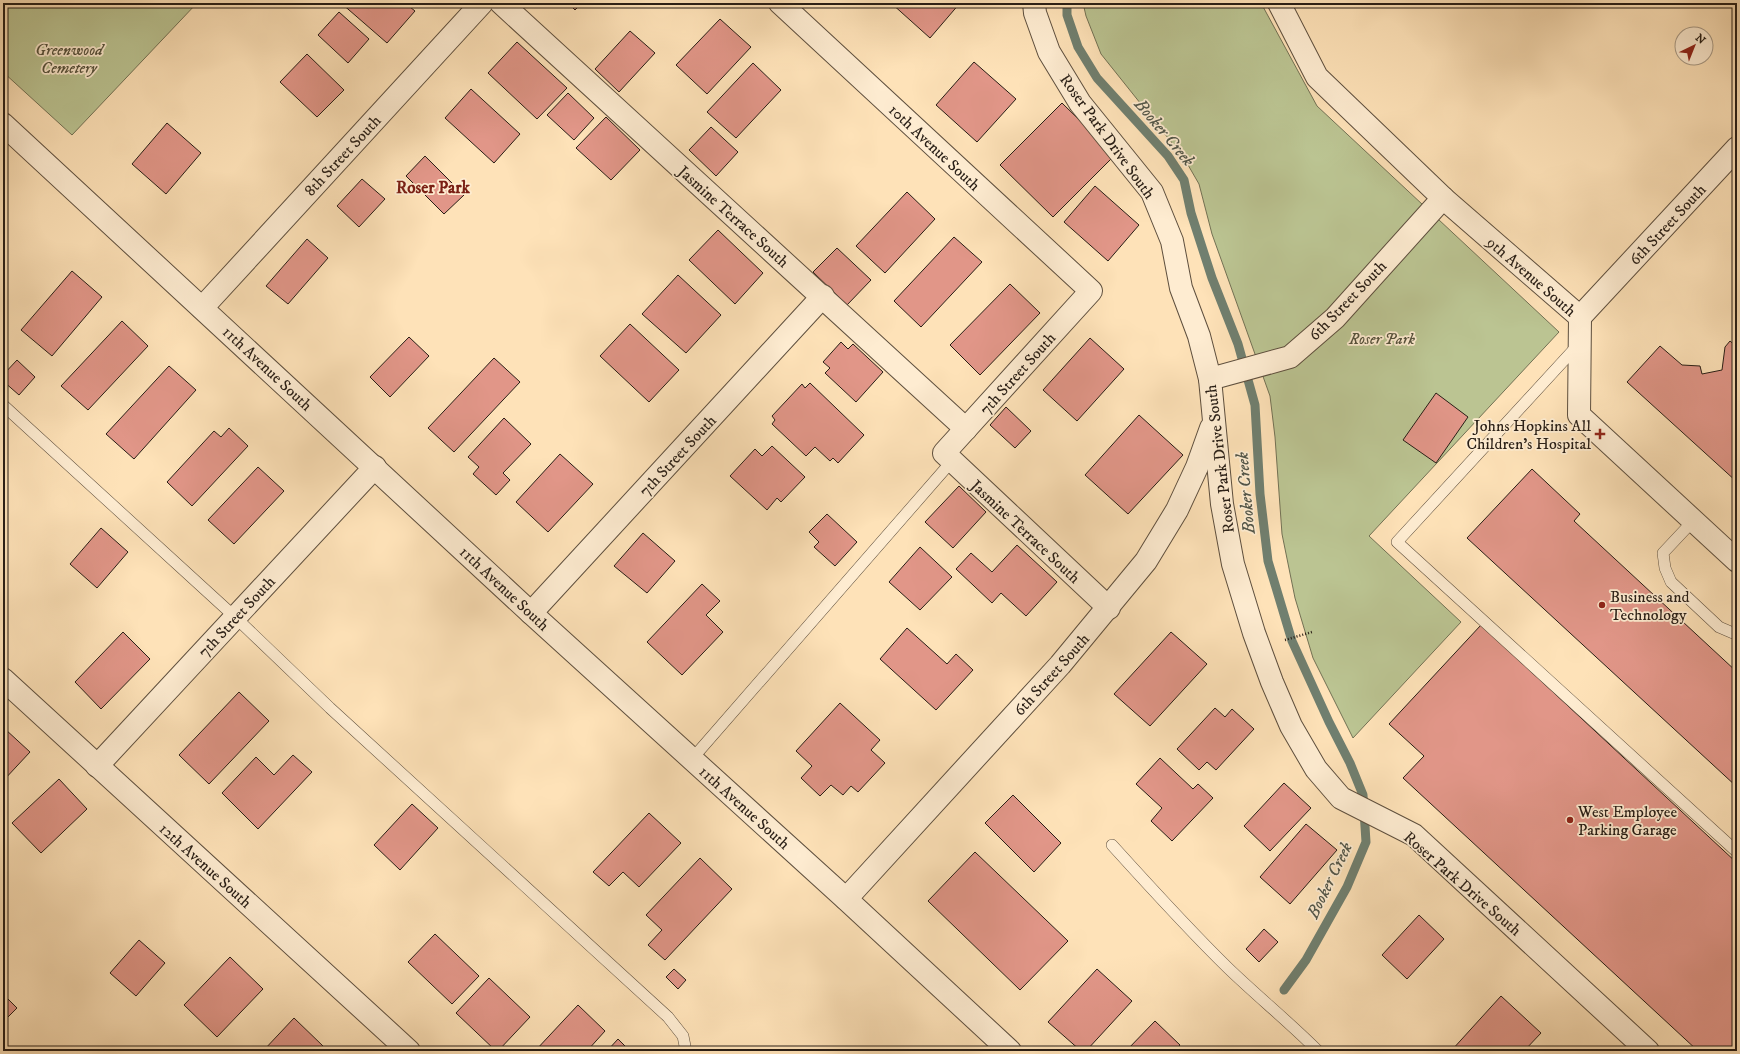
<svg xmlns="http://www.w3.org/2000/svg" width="1740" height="1054" font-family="'IM FELL DW Pica',serif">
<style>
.green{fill:#bbc492;stroke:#727154}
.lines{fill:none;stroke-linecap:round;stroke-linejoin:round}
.stream{stroke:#707f6f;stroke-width:9}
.building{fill:#e19688;stroke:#281e16}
.service-casing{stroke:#5e4f3e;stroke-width:12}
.minor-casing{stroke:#5e4f3e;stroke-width:24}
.path{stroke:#281e16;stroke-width:2.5;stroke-dasharray:1 2;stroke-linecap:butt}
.service{stroke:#feecd1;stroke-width:11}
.minor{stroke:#feecd1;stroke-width:22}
.poi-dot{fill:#8f2418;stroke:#feecd1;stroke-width:1.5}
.labels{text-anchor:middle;stroke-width:3.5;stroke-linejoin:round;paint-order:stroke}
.park-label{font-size:16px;font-style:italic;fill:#54503b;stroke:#feecd1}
.street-label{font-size:16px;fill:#281e16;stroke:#feecd1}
.poi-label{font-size:16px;fill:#281e16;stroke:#feecd1;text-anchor:start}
.water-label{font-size:17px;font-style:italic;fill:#52564a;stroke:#feecd1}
.neighbourhood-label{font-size:17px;font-weight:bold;fill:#7a1f14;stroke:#feecd1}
</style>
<rect width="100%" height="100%" fill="#fee2b8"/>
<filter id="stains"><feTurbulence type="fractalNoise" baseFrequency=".005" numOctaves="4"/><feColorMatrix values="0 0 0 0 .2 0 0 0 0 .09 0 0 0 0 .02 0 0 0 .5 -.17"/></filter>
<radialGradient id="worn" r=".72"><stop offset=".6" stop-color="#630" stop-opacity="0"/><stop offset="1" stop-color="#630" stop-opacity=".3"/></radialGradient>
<g class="green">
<path d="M3,3H197L72,135L3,72Z"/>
<path d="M1083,3H1261L1317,106L1559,332L1369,536L1461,622L1353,738L1313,658L1295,598L1282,534L1275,437L1270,396L1212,234L1199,184L1184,158L1101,54L1086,16Z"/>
</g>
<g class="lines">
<path class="stream" d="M1067,3V15L1078,47L1097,78L1168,156L1184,180L1191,213L1212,278L1238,344L1255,405L1260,494L1268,561L1292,641L1329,722L1350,763L1363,795L1366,842L1347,887L1306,960L1284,990"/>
</g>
<g class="building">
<path d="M341,3H405L415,11L387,43Z"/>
<path d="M568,3H582L575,10Z"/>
<path d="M891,3H960L930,38Z"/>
<path d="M339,12L369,39L348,63L318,35Z"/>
<path d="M720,19L751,47L707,94L676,65Z"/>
<path d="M630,31L655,53L619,92L595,69Z"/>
<path d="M517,42L567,88L537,119L488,73Z"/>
<path d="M307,54L344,90L317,117L280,82Z"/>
<path d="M974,62L1016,99L977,142L936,105Z"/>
<path d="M753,63L781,90L736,138L707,112Z"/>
<path d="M471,89L520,134L494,163L445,118Z"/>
<path d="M568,93L594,118L574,140L547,115Z"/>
<path d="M1062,103L1115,155L1053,217L1000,165Z"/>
<path d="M606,117L640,150L611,180L576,148Z"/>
<path d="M167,123L201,153L166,194L132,164Z"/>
<path d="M711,127L738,152L716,176L689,150Z"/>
<path d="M425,156L464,195L444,214L406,176Z"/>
<path d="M362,179L385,199L359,227L337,206Z"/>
<path d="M1095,186L1139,225L1108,261L1064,222Z"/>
<path d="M907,192L935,219L885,273L856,246Z"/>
<path d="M718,230L763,273L735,304L689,260Z"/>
<path d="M954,237L982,262L921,327L894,301Z"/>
<path d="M307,239L328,258L288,304L266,286Z"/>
<path d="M837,248L871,280L847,305L813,272Z"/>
<path d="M72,271L102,297L52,356L21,330Z"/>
<path d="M678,275L721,315L686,353L642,314Z"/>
<path d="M1010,284L1040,313L980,375L950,345Z"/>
<path d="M122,321L148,346L88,410L61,386Z"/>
<path d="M630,324L679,370L649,402L600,356Z"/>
<path d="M409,337L429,356L390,397L370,377Z"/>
<path d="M1090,338L1124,369L1077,421L1043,390Z"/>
<path d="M1730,341L1737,347V482L1627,382L1660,346L1682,365L1700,366L1702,374L1722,370L1725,347Z"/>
<path d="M841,342L848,349L853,344L883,372L856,402L825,373L830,368L823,362Z"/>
<path d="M494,358L520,382L454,452L428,428Z"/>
<path d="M17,360L35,377L19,395L3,381V375Z"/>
<path d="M169,366L196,390L134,459L106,434Z"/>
<path d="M810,383L864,435L838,463L833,458L830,461L815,447L806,456L772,424L775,420L772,416L802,384L805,388Z"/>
<path d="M1436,393L1468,417L1436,463L1403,440Z"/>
<path d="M1006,407L1031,431L1015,448L990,425Z"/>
<path d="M1139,415L1183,455L1128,514L1085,475Z"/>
<path d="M504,418L531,444L503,473L510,480L496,495L473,474L479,467L468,457Z"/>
<path d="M229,428L248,446L192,506L167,482L214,431L221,437Z"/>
<path d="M772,446L805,477L781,502L777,498L767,510L730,476L755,449L762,456Z"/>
<path d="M560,454L593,484L548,532L516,502Z"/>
<path d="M258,467L284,491L234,544L208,520Z"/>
<path d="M1532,469L1580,514L1574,521L1737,672V787L1467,538Z"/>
<path d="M959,486L986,512L953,548L925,522Z"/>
<path d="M827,514L857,542L835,566L814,547L819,542L809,532Z"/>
<path d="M101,528L128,552L97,588L70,564Z"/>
<path d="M643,533L675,561L647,593L614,566Z"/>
<path d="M1017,545L1057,582L1026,616L1001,593L992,603L956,569L971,553L992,572Z"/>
<path d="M920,547L952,577L920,610L889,582Z"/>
<path d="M702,584L720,601L706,615L723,632L682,675L647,642Z"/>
<path d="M1481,625L1737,863V1044L1729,1051H1698L1403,778L1424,756L1389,724Z"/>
<path d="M907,628L947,664L956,654L973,670L936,710L880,659Z"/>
<path d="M123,632L150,659L101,709L75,682Z"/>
<path d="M1171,632L1207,664L1150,726L1114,694Z"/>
<path d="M239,692L269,721L209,784L179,755Z"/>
<path d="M840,703L880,740L871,750L885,763L858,792L851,786L843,795L831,785L820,796L801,778L812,766L796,751Z"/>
<path d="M1215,708L1225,717L1232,709L1254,729L1216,770L1207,762L1199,770L1177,749Z"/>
<path d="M5,729L30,752L3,781V731Z"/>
<path d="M293,755L312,772L258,829L222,793L256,757L274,775Z"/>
<path d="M1160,758L1193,789L1198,784L1213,798L1172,841L1151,821L1162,808L1136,784Z"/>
<path d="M59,779L87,809L41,853L12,823Z"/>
<path d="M1284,783L1311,808L1270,851L1244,826Z"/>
<path d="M1013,795L1061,843L1034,872L985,823Z"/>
<path d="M412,804L438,828L400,870L374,845Z"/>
<path d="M649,813L681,843L639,887L623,872L609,886L593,872Z"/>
<path d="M1306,824L1337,850L1290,904L1260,877Z"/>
<path d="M975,852L1068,941L1020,990L928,901Z"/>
<path d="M700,858L732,889L665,960L648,945L662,930L646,915Z"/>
<path d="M1419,915L1444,939L1407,979L1382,955Z"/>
<path d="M1264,929L1278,942L1259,962L1246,949Z"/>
<path d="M435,934L479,976L452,1004L408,962Z"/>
<path d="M139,940L165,963L136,996L110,973Z"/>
<path d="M230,957L263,989L217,1037L184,1005Z"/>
<path d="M674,969L686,980L678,989L666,977Z"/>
<path d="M1097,969L1132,1001L1086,1051H1081L1048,1022Z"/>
<path d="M489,978L530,1017L498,1051H496L456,1013Z"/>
<path d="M3,994L17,1008L3,1022Z"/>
<path d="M1501,996L1541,1033L1524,1051H1451Z"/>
<path d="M578,1005L605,1031L587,1051H535Z"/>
<path d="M294,1018L323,1046L318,1051H263Z"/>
<path d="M1155,1021L1180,1045L1175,1051H1126Z"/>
<path d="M618,1039L630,1051H607Z"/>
</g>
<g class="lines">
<defs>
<g id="service">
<path d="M1578,345L1397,542L1737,852"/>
<path d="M3,405L235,617L330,708L668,1017L683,1036L686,1051"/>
<path d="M1693,521L1663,553L1665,568L1671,582L1719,627L1733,633H1737"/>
<path d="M692,759L952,461"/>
<path d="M1112,845C1150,887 1188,929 1228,968C1257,996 1289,1022 1318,1051"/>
</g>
<g id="minor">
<path d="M501,3L966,429"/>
<path d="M780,3L1091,291L944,453L1109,608"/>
<path d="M1034,3L1035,13L1049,52L1080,103L1152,192L1172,241L1181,288L1199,336L1210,379L1222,504L1233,564L1254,633L1272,682L1291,726L1316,769L1341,798L1414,835L1648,1051"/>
<path d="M1279,3L1317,77L1443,198L1580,317"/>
<path d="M3,124L531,613L846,899L1010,1051"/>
<path d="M202,308L482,3"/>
<path d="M1580,317L1579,415L1737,561"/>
<path d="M1580,317L1737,148"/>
<path d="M1210,379L1290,357L1335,318L1443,198"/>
<path d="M531,613L823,296"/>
<path d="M3,679L409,1051"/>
<path d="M97,766L375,467"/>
<path d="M846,899L1060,665L1146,561L1177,510L1197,467L1211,428"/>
</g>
</defs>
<use href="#service" class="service-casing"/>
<use href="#minor" class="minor-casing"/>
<path class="path" d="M1285,640L1312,632"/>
<use href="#service" class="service"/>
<use href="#minor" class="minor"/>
</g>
<g class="poi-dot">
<path d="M1598 428h4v4h4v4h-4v4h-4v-4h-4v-4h4z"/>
<circle cx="1602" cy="605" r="4"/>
<circle cx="1570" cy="820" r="4"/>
</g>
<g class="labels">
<g class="park-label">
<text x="69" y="55">Greenwood<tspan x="69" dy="18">Cemetery</tspan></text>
<text x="1382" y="344">Roser Park</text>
</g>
<g class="street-label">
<text transform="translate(1108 136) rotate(54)" y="6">Roser Park Drive South</text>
<text transform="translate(935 147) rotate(43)" y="6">10th Avenue South</text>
<text transform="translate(342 155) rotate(-47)" y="6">8th Street South</text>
<text transform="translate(734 216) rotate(42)" y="6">Jasmine Terrace South</text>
<text transform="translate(1667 224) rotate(-47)" y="6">6th Street South</text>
<text transform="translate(1532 276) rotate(41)" y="6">9th Avenue South</text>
<text transform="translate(1347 300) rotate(-46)" y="6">6th Street South</text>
<text transform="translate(268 368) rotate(43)" y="6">11th Avenue South</text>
<text transform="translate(1017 373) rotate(-48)" y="6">7th Street South</text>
<text transform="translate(677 455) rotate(-47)" y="6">7th Street South</text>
<text transform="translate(1219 459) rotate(-97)" y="6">Roser Park Drive South</text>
<text transform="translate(1026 531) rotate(43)" y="6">Jasmine Terrace South</text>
<text transform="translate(505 588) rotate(43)" y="6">11th Avenue South</text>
<text transform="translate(236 616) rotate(-47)" y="6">7th Street South</text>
<text transform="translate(1051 674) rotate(-48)" y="6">6th Street South</text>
<text transform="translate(745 807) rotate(42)" y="6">11th Avenue South</text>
<text transform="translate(206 865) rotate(42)" y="6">12th Avenue South</text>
<text transform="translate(1463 883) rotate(41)" y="6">Roser Park Drive South</text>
</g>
<g class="poi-label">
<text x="1591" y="431" text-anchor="end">Johns Hopkins All<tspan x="1591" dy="18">Children's Hospital</tspan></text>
<text x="1610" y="602">Business and<tspan x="1610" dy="18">Technology</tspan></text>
<text x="1578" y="817">West Employee<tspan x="1578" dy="18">Parking Garage</tspan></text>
</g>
<g class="water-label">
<text transform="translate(1165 132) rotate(50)" y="6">Booker Creek</text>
<text transform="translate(1245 493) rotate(-95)" y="6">Booker Creek</text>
<text transform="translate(1329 880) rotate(-64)" y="6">Booker Creek</text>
</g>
<g class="neighbourhood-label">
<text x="433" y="193">Roser Park</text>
</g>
</g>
<rect width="1740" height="1054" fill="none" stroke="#fee2b8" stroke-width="16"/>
<rect x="4" y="4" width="1732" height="1046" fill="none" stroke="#281e16" stroke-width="2"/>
<rect x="8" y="8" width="1724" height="1038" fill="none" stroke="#281e16"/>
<g transform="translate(1694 46) rotate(43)"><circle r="19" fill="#feecd1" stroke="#a89a86"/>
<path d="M0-3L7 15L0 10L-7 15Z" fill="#8f2418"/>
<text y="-6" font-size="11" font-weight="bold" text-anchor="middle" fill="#281e16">N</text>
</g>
<rect width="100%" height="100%" filter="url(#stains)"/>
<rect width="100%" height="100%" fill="url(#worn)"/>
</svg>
